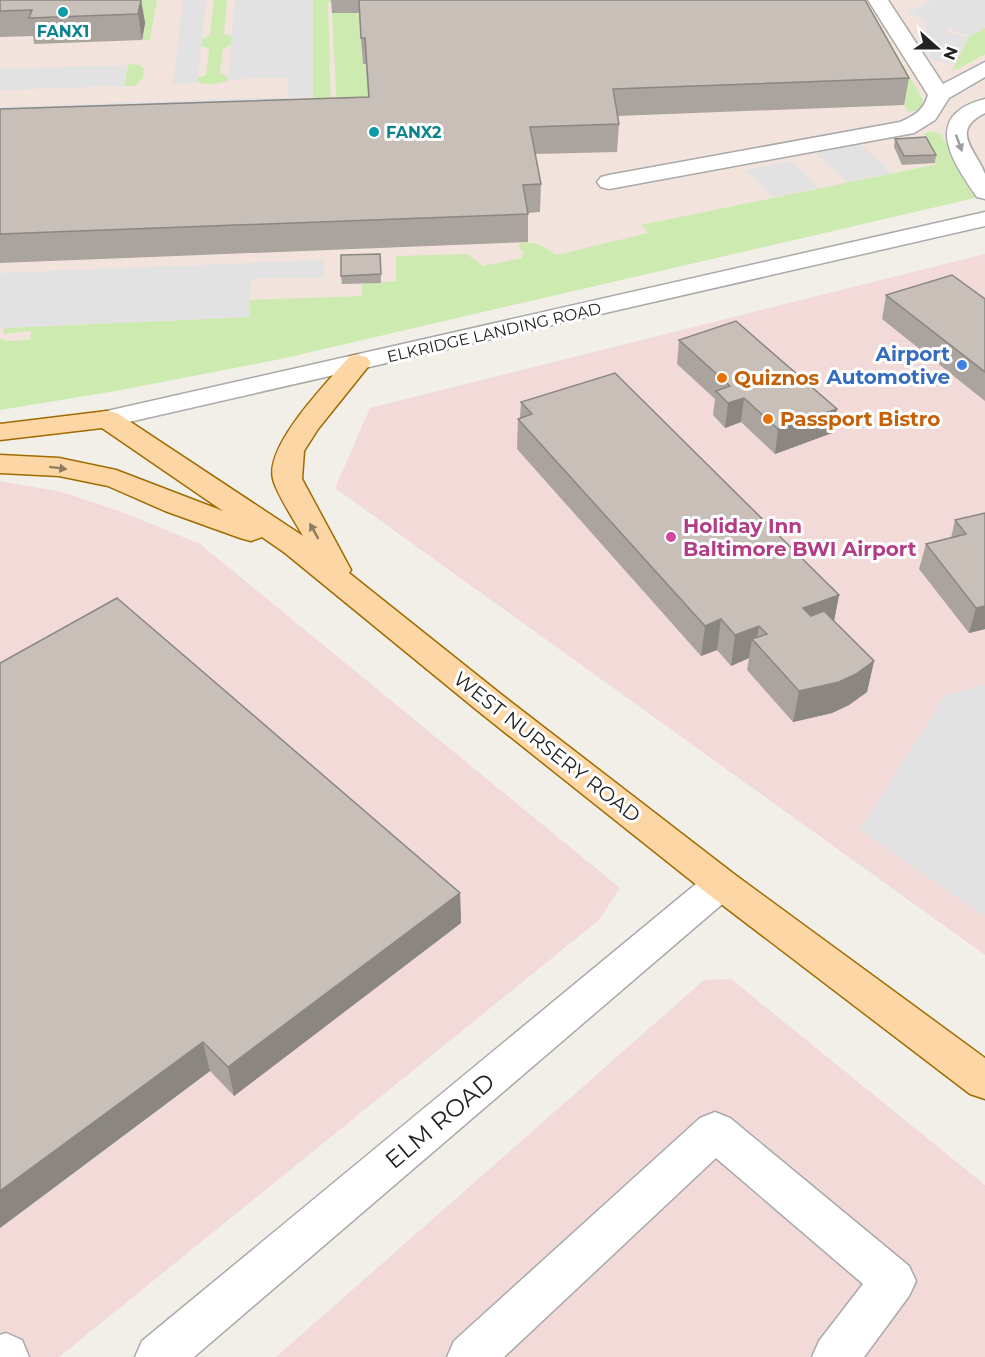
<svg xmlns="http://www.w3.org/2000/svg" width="985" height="1357" font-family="Montserrat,sans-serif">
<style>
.commercial{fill:#f2dad9}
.military{fill:#f3e3dd}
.grass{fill:#cdebb0}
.parking{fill:#e2e2e2}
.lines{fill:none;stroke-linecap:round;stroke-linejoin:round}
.minor-casing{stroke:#a9a9a9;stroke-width:3}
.major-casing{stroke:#a06b00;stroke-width:3}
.minor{fill:#fff;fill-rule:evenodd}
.major{fill:#fcd6a4;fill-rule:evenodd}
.wall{fill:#aba49e}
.shaded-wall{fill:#8b8681}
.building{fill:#c7bfb8;stroke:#8b8681;stroke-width:1.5}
.oneway{fill:#9c9c9c}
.oneway2{fill:#8f7c63}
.culture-dot{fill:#0f9aa8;stroke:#fff;stroke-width:2}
.shop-dot{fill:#3f7fe0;stroke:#fff;stroke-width:2}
.food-dot{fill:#e8710a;stroke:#fff;stroke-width:2}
.hotel-dot{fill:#d1479c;stroke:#fff;stroke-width:2}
.labels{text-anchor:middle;stroke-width:6;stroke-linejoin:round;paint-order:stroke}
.far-culture-label{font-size:16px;font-weight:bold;fill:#0d838f;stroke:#fff}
.far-street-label{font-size:16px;fill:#222;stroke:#fff}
.shop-label{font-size:20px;font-weight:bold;fill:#366cbe;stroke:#fff;text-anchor:end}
.food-label{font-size:20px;font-weight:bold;fill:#c56008;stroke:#fff;text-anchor:start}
.hotel-label{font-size:20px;font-weight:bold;fill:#b23c85;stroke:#fff;text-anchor:start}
.street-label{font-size:20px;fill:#222;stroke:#fff}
.near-street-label{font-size:24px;fill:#222;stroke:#fff}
</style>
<rect width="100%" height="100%" fill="#f2efe9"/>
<g class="commercial">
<path d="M985,254V955L335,488L370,408Z"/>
<path d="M0,481L62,492L122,512L200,544L620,888L599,920L59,1357H0Z"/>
<path d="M731,979L985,1185V1357H276L704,980Z"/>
</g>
<path class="military" d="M0,0H985V191L0,399Z"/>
<g class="grass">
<path d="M129,0H157L150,40H142L145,23Z"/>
<path d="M214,0H227L224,34L232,37L231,45L223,49L220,73L228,77V80C221,85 205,85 197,82L198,78L206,75L209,49L201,46L202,39L210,35Z"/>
<path d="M313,0H334L328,3L331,108L313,107Z"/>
<path d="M795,0H866L923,100L920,110L908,112L850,7Z"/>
<path d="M393,12L360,22L363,64H366L370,124L337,108L332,13Z"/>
<path d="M985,28V54L958,69L952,70L969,37Z"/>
<path d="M128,64L140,65L144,69L143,78L135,86H124Z"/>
<path d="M930,131L941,134L977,196L975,198L281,359L116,391L0,410V339H5V341L30,340L31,331L3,334L4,328L249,317L250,300L362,296V284L396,281V256L467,254L483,266L522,258L524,253L520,249L519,243C538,242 541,244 556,255L648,233L641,225L933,165L936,163V159L924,134Z"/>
</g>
<g class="parking">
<path d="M183,0H206L198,78L197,83L173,84Z"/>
<path d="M235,0H313V97L289,98L288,109L0,118V107L288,97L289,77L228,80Z"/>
<path d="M933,0H985V28L969,36L949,29L946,32L969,37L954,64L931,60L924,19L907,13Z"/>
<path d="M127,65L123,86L0,90V69Z"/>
<path d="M860,144L892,173L847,182L815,153Z"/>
<path d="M791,161L819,188L773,197L746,170Z"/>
<path d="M324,260V277L251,279L249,317L0,328V273Z"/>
<path d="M985,685V917L860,830L945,695Z"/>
</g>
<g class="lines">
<defs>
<g id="minor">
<path d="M868,0H888L943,84L985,62V77L949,98L935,120L914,133L609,189L601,187L597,182L601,177L609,175L900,122C914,116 924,110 928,95Z"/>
<path d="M985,99V113C948,131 978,152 985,174C985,181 985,192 985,199L977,197C952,161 921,115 985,99Z"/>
<path d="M985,212V226L107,427L97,425L93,419L97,413L107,411Z"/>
<path d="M721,869L734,874L740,884L734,894L194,1357H135L142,1341L708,874Z"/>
<path d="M715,1112L730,1118L909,1266L916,1281L909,1296L864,1357H812L819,1341L863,1284L716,1158L504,1357H447L454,1341L700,1118Z"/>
<path d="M6,1333L22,1340L29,1357H0V1335Z"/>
</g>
<path id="major" d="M358,355L367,357L371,363L318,429L304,451L302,479L351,570L349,573L502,695L734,874L985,1058V1099L970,1094L708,894L478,711L285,553L262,537L251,541L240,538L165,511L108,486L59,476L0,473V455L59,458L116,470L223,511L102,428L0,440V424L107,411L117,413L303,536C296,523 276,493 273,479C265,445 327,383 349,357Z"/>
</defs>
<use href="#minor" class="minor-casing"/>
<use href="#major" class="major-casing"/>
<use href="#minor" class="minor"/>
<use href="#major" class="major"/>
</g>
<g class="wall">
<path d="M0,0H141L145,23L142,40L34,44L33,36L0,37Z"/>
<path d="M331,0H865L909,78L904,105L617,116L619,124L617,152L535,154L541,184L540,212L528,213V242L0,263V109L368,97L366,64H363L359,13H332Z"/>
<path d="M895,139L936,155L935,163L902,165L894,147Z"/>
<path d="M380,254L381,283L342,284L341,276Z"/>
<path d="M886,295L985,299V401L882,319Z"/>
<path d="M679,340L837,409L832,433L775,454L741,422L725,428L713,415L715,399L677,364Z"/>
<path d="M521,402L839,595L834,621L874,661L867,692L849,705L832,713L793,722L747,670L749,658L731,666L717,650L701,656L517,449L518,419L520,418Z"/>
<path d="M985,513V629L969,633L919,569L926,544L951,538L955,520Z"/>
<path d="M0,663L460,893L461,923L234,1096L210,1071L0,1228Z"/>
</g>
<g class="shaded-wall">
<path d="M141,0L145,23L142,40L138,14Z"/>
<path d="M744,398L741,422L725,428L728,403Z"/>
<path d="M837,409L832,433L775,454L778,429Z"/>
<path d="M839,595L833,626L798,639L803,608Z"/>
<path d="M985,606V629L969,633L976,608Z"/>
<path d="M721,619L717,650L701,656L705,626Z"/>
<path d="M759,626L756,644L752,639L749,658L731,666L735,635Z"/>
<path d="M874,661L867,692L849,705L832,713L793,722L799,691Z"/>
<path d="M460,893L461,923L234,1096L228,1067Z"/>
<path d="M203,1042L210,1071L0,1228V1191Z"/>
</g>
<g class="building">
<path d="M0,0H141L138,14L29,18L32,10L0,11Z"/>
<path d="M359,0H865L909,78L613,89L619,124L530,127L541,184L523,185L528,214L0,234V109L369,97L365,38H361Z"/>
<path d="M926,137L936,155L904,156L895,139Z"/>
<path d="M380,254L381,274L341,276V255Z"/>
<path d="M952,275L985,299V372L886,295Z"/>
<path d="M736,321L837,409L778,429L744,398L728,403L716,391L730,386L679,340Z"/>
<path d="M615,373L839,595L803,608L811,616L824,611L874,661L856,674L839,682L799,691L752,639L767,634L759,626L735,635L721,619L705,626L518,419L532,414L521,402Z"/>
<path d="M985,513V606L976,608L926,544L966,534L955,520Z"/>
<path d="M117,598L460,893L228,1067L203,1042L0,1191V663Z"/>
</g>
<defs><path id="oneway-solid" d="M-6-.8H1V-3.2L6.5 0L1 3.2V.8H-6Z" transform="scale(1.5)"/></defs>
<use class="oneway" href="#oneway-solid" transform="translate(959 143) rotate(70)"/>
<g class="oneway2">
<use href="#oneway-solid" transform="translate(58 468) rotate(7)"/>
<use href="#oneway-solid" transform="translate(314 531) rotate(-119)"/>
</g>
<g class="culture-dot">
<circle cx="63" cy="12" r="6"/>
<circle cx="374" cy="132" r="6"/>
</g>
<circle class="shop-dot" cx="962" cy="365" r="6"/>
<g class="food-dot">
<circle cx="722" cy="378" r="6"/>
<circle cx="768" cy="419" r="6"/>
</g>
<circle class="hotel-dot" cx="671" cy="537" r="6"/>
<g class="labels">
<g class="far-culture-label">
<text x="63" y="37">FANX1</text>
<text x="386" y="138" text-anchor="start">FANX2</text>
</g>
<g class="far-street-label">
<text transform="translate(494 332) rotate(-13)" y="6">ELKRIDGE LANDING ROAD</text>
</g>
<g class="shop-label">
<text x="950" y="361">Airport<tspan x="950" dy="23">Automotive</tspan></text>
</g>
<g class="food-label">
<text x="734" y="385">Quiznos</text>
<text x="780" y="426">Passport Bistro</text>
</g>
<g class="hotel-label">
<text x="683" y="533">Holiday Inn<tspan x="683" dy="23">Baltimore BWI Airport</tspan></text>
</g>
<g class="street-label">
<text transform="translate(547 747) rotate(38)" y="7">WEST NURSERY ROAD</text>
</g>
<g class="near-street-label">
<text transform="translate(440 1121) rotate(-40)" y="8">ELM ROAD</text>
</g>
</g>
<g transform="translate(937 48) rotate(111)" stroke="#ffffff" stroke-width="4.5" paint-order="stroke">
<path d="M0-4.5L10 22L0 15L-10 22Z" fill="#222222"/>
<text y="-9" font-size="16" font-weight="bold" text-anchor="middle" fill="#222222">N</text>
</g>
</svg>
